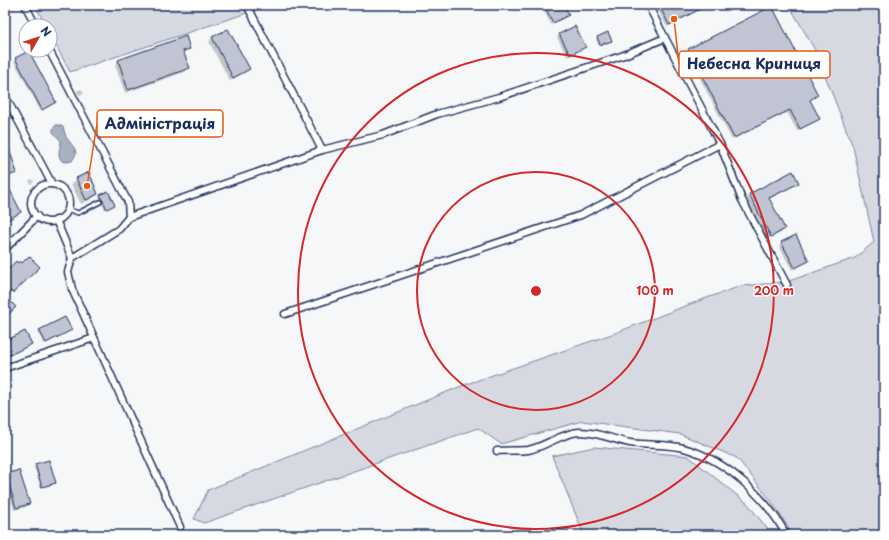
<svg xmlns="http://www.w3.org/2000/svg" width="889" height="540" font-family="'Playpen Sans',sans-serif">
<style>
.green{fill:#d6d9e2;stroke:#7884a0}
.water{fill:#a9b0c1;stroke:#707c99}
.shadow{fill:#0003}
.building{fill:#c0c4d3;stroke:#1b2f5e}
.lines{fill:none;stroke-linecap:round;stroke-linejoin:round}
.service-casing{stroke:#1b2f5e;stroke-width:6}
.minor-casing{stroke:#1b2f5e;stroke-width:9}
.service{stroke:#fff;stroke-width:3}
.minor{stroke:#fff;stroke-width:6}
.ring{fill:none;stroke:#d62828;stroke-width:2}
.centre{fill:#d62828;stroke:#fff;stroke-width:2}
.ring-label{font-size:12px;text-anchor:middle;font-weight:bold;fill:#d62828;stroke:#fff;stroke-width:3;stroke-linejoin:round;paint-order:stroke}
.leader{fill:none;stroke:#e8590c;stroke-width:1.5}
.callout-dot{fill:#e8590c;stroke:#fff;stroke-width:1.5}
.callout{fill:#fff;stroke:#e8590c;stroke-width:1.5}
.callout-label{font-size:15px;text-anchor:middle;font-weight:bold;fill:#1b2f5e}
</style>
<rect width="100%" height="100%" fill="#f6f7f9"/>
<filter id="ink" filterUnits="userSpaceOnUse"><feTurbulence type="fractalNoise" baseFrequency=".025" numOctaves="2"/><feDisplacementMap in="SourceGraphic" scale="8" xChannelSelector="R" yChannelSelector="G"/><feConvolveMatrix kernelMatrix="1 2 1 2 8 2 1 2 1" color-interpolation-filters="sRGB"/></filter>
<g filter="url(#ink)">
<g class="green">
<path d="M35,5H242L247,13L70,72L50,34V26H46Z"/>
<path d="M789,5H880L884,13V535H793L772,502L737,458L680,434L582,421L501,444L478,428L204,523L194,519L208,490L464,385L615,333L701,300L741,286L786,282L855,258L874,242L853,147L815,50Z"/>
<path d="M594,447L688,456L748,504L772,535H584L552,456Z"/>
</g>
<path class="water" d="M56,125H59L63,127L66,137L75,149L76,154L72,161L66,162L64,161L63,162C56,155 60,150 61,141L53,132V129Z"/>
<g class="shadow">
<path d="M541,5H563L568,15L551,25Z"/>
<path d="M655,5H709L667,27Z"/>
<path d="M228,30L249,69L245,72L230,81L209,42L212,38Z"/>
<path d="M608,33L611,40L599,46L596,39Z"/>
<path d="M560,35L585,47L567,57L557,37Z"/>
<path d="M185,37L189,48L183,53L189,68L185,72L125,93L115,65L118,61Z"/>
<path d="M689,50L817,95L809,100L816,121L797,131L787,112L732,140L686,52Z"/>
<path d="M29,52L55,102L40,110L14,61Z"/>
<path d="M81,89L84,93L79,95L77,91Z"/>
<path d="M32,179L34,182L31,184L29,181Z"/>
<path d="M77,179L97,194L92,199L81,204L71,184Z"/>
<path d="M798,182L794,186L769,199L784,229L781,233L767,239L746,198L750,195Z"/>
<path d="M100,195L112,206L105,210L99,197Z"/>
<path d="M782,243L808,261L792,270L779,246Z"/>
<path d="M22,264L39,267L10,295L8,293L5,296V274Z"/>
<path d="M64,318L69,331L44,344L38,333Z"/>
<path d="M24,332L29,345L5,357V342Z"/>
<path d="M36,465L55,483L41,488L34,467Z"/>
<path d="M7,475L28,504L26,507L14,510L5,480V476Z"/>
</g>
<g class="building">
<path d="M544,5H564L569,15L553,23Z"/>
<path d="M659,5H708L669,25Z"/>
<path d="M772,6L818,95L810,100L820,119L800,129L790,110L734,138L688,49Z"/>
<path d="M575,26L586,47L570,55L559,34Z"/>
<path d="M228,29L250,69L233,78L212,37Z"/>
<path d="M608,32L612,41L600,45L597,37Z"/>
<path d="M186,36L190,49L183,51L190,68L128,90L118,60Z"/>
<path d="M29,51L56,102L42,110L15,58Z"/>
<path d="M5,136L17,173L5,177Z"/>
<path d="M793,171L799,183L769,198L785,229L771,237L749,194Z"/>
<path d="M89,172L98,194L86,200L76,178Z"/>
<path d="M9,188L21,212L8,220L5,215V190Z"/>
<path d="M108,191L115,205L107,209L100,195Z"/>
<path d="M796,235L809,261L795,268L781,242Z"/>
<path d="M29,256L40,267L13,293L11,291L7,295L5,293V273L16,261L18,263L20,261L22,263Z"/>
<path d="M5,296L16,307L5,318Z"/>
<path d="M65,317L72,330L46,343L39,330Z"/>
<path d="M25,331L32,344L6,357L5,341Z"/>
<path d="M49,460L56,483L42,487L35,464Z"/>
<path d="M19,470L30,504L16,508L6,474Z"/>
</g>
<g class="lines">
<defs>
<path id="service" d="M67,209L78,213L100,202"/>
<g id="minor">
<path d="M25,5L36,26"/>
<path d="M247,5L322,150"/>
<path d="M648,5L720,144L742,200L787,285"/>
<path d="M49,50L128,202L129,217L119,229L72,258"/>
<path d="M5,96L52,184"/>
<circle cx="50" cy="203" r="19"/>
<path d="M129,217L322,150L383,135L437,114L499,97L624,55L665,38"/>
<path d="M56,220L72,258L68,272L72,289L180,527"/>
<path d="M5,249L37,216"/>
<path d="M285,314L581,215L720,144"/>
<path d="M5,368L94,338"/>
<path d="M497,451C507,450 518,451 528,450C545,447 561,433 579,432C595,431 614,440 630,443C649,446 669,443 687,449C727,461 768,499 786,535"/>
</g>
</defs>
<use href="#service" class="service-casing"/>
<use href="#minor" class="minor-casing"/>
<use href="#service" class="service"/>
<use href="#minor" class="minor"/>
</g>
</g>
<g class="ring">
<circle cx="536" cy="291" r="119"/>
<circle cx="536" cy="291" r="238"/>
</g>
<circle cx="536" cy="291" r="6" class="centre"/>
<g class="ring-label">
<text x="655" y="295">100 m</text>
<text x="774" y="295">200 m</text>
</g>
<path class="leader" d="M674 19L679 64M87 186L97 124"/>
<g class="callout-dot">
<circle cx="674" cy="19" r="4"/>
<circle cx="87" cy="186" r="4"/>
</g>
<g class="callout">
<rect x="679" y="51" width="151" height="27" rx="4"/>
<rect x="97" y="110" width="126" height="27" rx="4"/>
</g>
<g class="callout-label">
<text x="754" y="69">Небесна Криниця</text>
<text x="160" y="129">Адміністрація</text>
</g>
<rect width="889" height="540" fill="none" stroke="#fff" stroke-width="20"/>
<rect x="10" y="10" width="869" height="520" fill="none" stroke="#1b2f5e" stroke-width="1.5" filter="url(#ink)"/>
<g transform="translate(38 38) rotate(51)"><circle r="19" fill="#ffffff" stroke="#a4acbf"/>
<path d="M0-3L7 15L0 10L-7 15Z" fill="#c8321e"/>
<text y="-6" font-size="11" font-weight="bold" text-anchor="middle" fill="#1b2f5e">N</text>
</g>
</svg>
